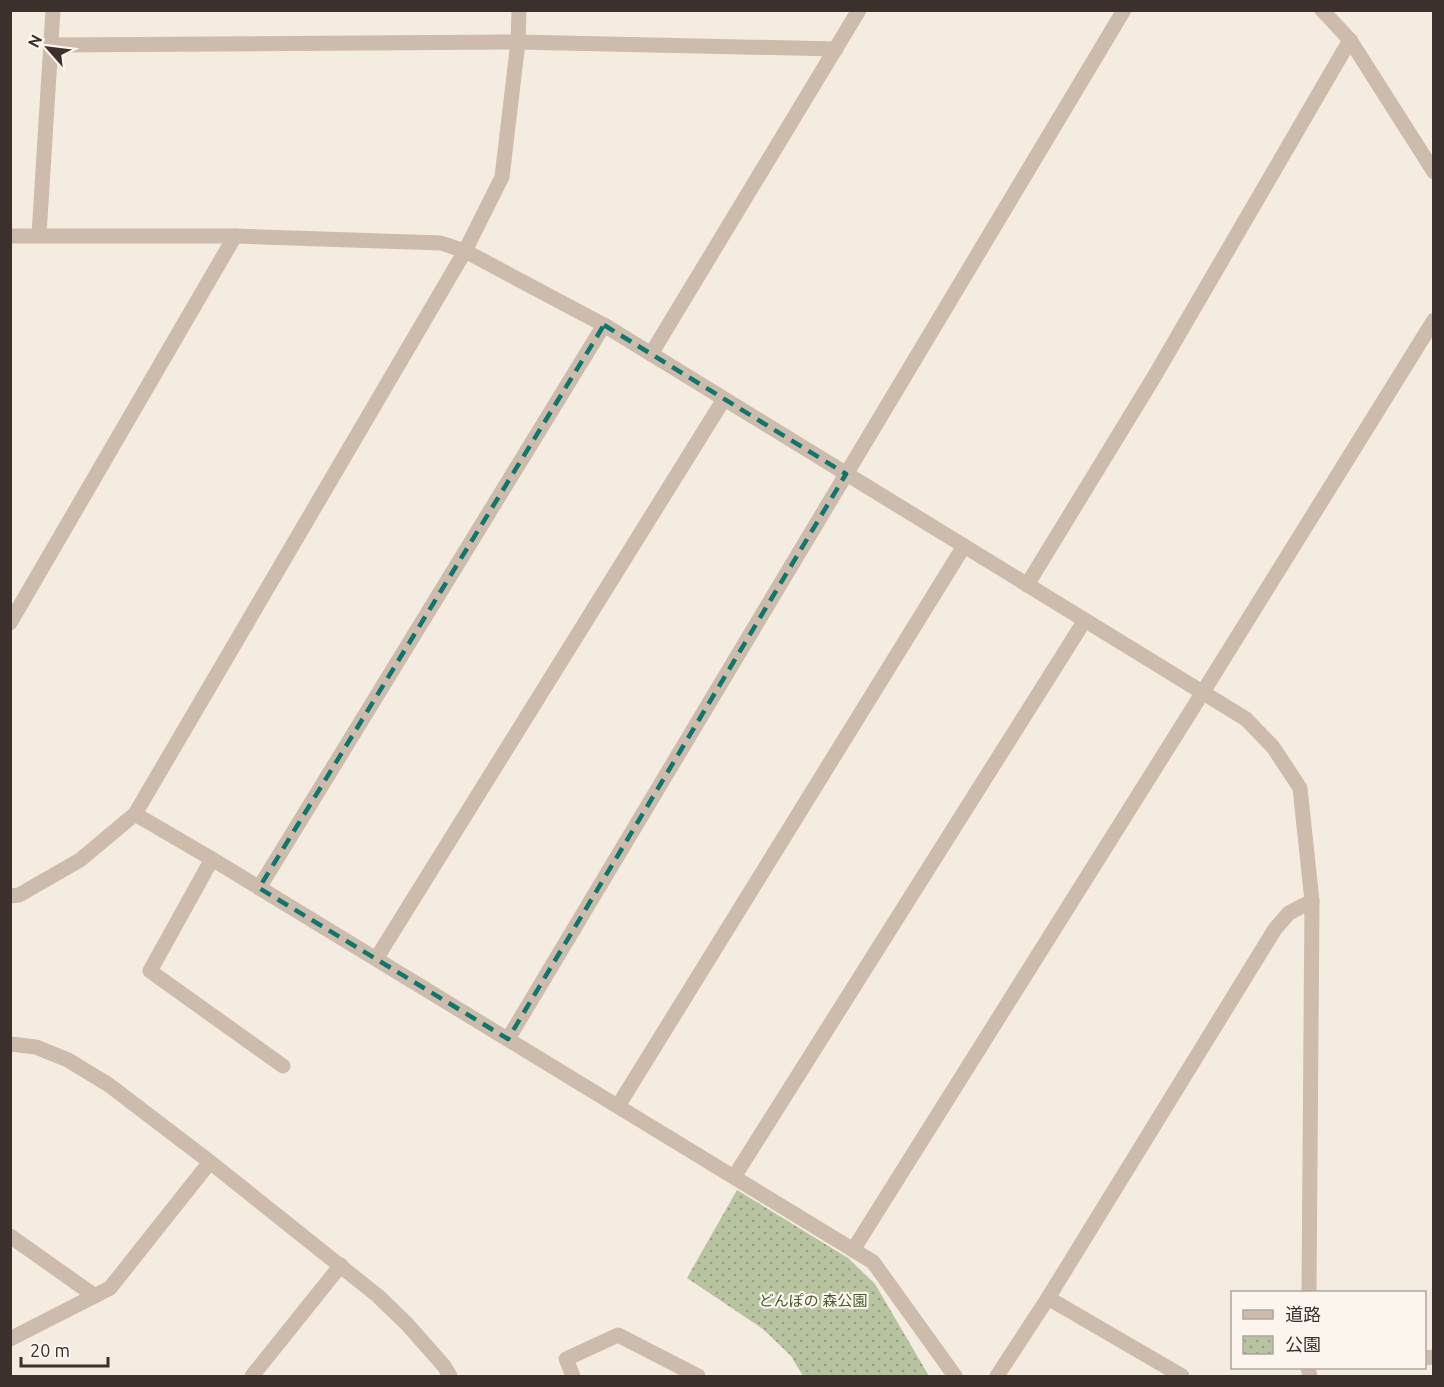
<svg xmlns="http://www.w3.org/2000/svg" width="1444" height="1387" font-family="Ubuntu,'Noto Sans JP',sans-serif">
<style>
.park{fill:url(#park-dots)}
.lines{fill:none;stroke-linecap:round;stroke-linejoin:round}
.minor{stroke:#cdbbac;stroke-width:15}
.tertiary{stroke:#cdbbac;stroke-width:15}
.marked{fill:none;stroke:#0f766e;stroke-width:4.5;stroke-dasharray:12 8;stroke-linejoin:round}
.labels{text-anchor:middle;stroke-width:4.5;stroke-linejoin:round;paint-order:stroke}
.park-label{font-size:15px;fill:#4a5a2e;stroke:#fbf5ee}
</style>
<defs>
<pattern id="park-dots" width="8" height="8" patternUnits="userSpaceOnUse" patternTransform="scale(1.5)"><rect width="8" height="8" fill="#b8c4a0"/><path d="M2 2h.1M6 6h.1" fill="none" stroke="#97a083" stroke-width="1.8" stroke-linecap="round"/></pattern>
</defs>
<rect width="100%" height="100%" fill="#f4ebe1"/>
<path class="park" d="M737,1190L848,1258L875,1284L929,1376H803L791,1356L763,1329L687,1278Z"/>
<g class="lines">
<g class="minor">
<path d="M1322,10L1350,40L1434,172"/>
<path d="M51,45L518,42L836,49"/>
<path d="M39,235L53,10"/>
<path d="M651,354L859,10"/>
<path d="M1027,585L1154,377L1350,40"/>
<path d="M10,623L235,236"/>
<path d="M135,814L212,859L873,1262L955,1376"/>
<path d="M212,859L150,971L283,1066"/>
<path d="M259,888L604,325"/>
<path d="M10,896L19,895L80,860L135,814L465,251L502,177L518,42L519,10"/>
<path d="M376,959L724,399"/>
<path d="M508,1039L1124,10"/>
<path d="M618,1106L964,546"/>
<path d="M734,1177L1085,620"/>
<path d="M10,1236L95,1296"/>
<path d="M853,1250L1203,692L1434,320"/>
<path d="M1048,1298L1182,1376"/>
<path d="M10,1339L110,1288L210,1162"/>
<path d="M1424,1358L1434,1357"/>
<path d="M1308,1368L1310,1376"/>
<path d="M252,1376L341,1265"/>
<path d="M573,1376L566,1359L618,1335L698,1376"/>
<path d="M997,1376L1048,1298L1275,929L1289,913L1312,901L1309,1292"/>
</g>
<g class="tertiary">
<path d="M10,236H235L441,243L465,251L604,325L1246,719L1273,747L1300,788L1312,901"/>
<path d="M10,1044L36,1047L68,1060L109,1085L210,1162L378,1296L407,1324L444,1366L450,1376"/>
</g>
</g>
<path class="marked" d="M604,325L846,474L508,1039L259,888Z"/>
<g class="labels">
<g class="park-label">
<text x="813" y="1306">どんぽの 森公園</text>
</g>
</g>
<rect width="1444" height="1387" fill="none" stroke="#3b302b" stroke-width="24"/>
<rect x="1231" y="1291" width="195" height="78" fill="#fbf5ee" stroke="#aea6a0" stroke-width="1.5"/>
<rect x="1243" y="1310" width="30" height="9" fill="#cdbbac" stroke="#aea6a0" stroke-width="1.5"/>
<text x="1285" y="1321" font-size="18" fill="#3b302b">道路</text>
<rect x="1243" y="1336" width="30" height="18" fill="url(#park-dots)" stroke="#aea6a0" stroke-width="1.5"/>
<text x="1285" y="1351" font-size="18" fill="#3b302b">公園</text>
<g transform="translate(48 48) rotate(298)" stroke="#fbf5ee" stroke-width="4.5" paint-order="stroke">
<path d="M0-4.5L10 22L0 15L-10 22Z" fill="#3b302b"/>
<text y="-9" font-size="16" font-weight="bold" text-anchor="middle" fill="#3b302b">N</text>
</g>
<path d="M21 1357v9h87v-9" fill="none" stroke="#3b302b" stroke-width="3"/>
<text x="30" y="1357" font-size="18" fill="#3b302b" stroke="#fbf5ee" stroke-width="4.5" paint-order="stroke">20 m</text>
</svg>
